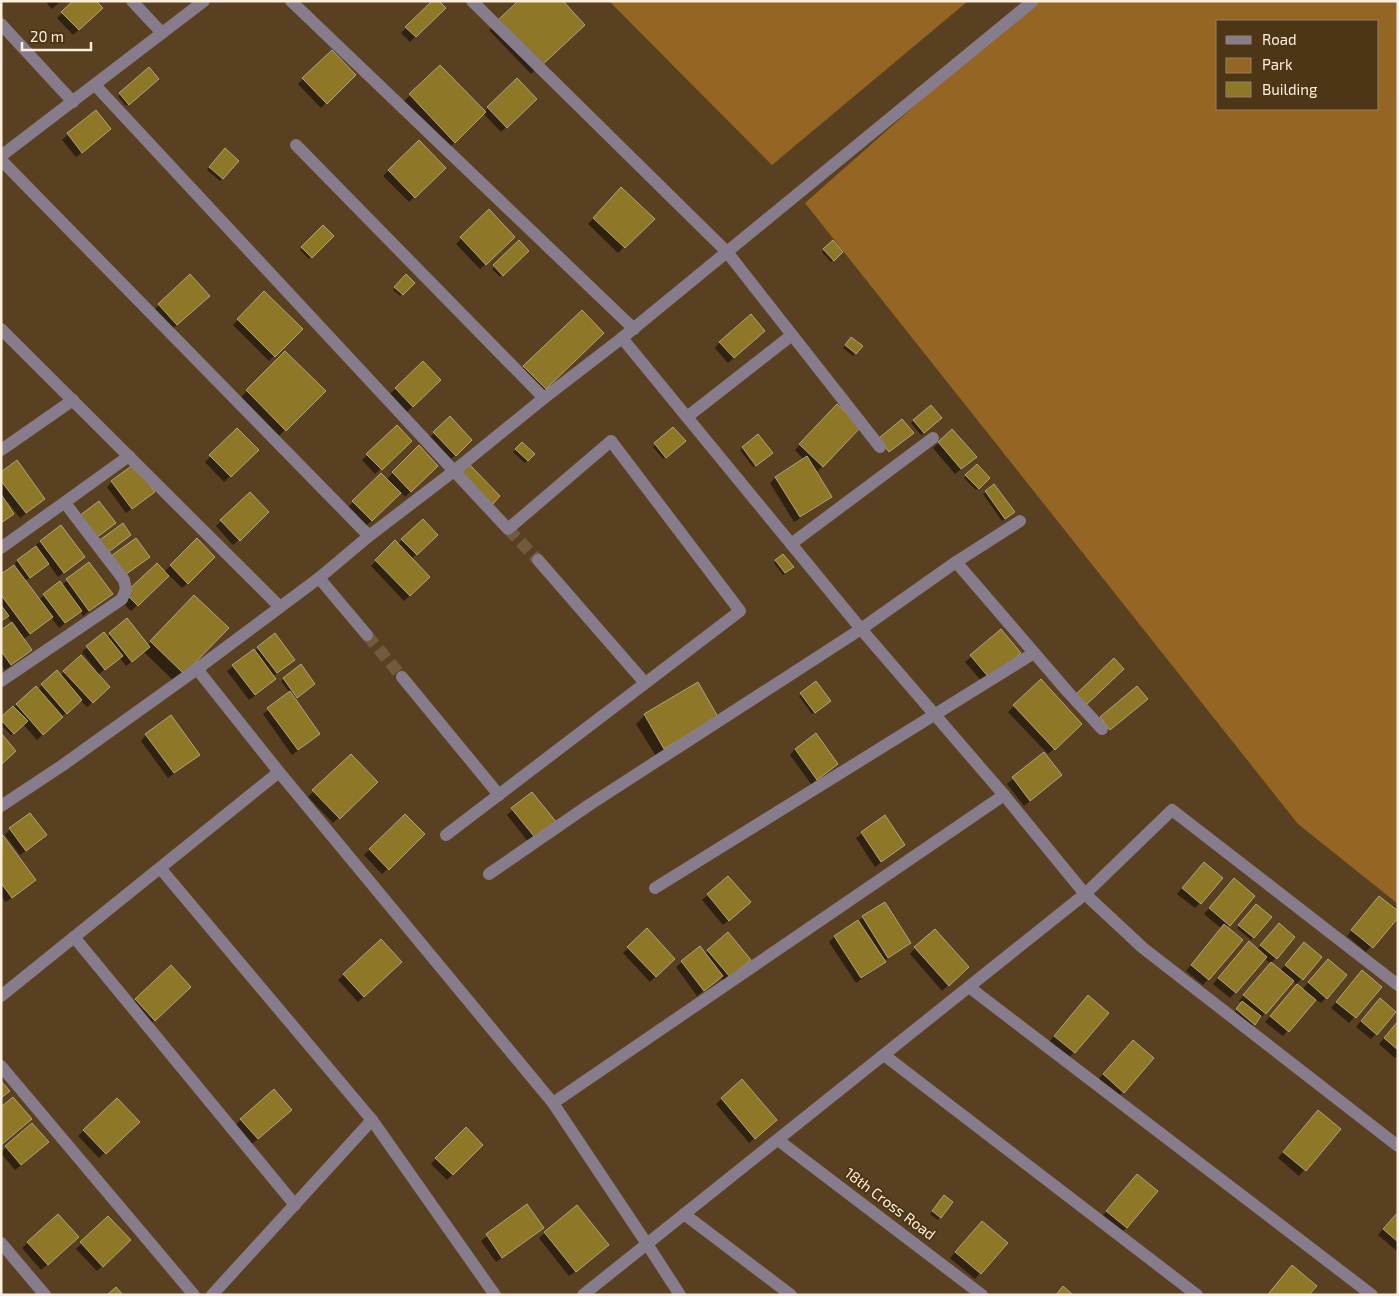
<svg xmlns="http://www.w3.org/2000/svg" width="1399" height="1296" font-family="'Exo 2',sans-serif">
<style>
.green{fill:#956623;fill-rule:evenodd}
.shadow{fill:#0007}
.building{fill:#8e7726;stroke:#b1a47d}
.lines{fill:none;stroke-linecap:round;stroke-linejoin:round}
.minor-tunnel{stroke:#715a3d;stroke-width:12;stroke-dasharray:12 6;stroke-linecap:butt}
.minor{stroke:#867c8c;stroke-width:12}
.labels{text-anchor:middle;stroke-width:4;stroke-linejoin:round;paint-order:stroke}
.street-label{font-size:15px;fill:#feefdd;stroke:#4d3616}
</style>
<rect width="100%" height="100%" fill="#584021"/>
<g class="green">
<path d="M609,1H968L772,165Z"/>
<path d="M1033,1H1398V904L1298,824L805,203ZM1218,21H1378V109H1218Z"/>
</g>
<g class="shadow">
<path d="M45,1H61L52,9Z"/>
<path d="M75,1L101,8L73,35L57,18Z"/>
<path d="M434,1L444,8L410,42L401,33Z"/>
<path d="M519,1L575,33L531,74L489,30Z"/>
<path d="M332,51L354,75L321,108L298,84Z"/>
<path d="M440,67L484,112L517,80L535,99L501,132L483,113L446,151L401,104Z"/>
<path d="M149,69L155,81L126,106L118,96Z"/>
<path d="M96,112L104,135L76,157L62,140Z"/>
<path d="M419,141L444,168L409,202L383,176Z"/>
<path d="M225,150L237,161L220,181L207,170Z"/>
<path d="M616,194L653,219L618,253L588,224Z"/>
<path d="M489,211L514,237L480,269L456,244Z"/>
<path d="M323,227L332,236L309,259L300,250Z"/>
<path d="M519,242L528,251L500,277L492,269Z"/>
<path d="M832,242L841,252L831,262L822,252Z"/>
<path d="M406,276L413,283L400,296L393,290Z"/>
<path d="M264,293L301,329L269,361L233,325Z"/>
<path d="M203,301L171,330L154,310L159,305Z"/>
<path d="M581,311L603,333L537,397L516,375Z"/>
<path d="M758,337L728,363L715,348L720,342Z"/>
<path d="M849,341L861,347L853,356L843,348Z"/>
<path d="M285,353L324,391L276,439L238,400Z"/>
<path d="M423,363L439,380L407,412L390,394Z"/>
<path d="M837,406L859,427L816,473L831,497L825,502L794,522L770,483L775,478L804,460L795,450Z"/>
<path d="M930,407L938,421L921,435L911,423Z"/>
<path d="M450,418L471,440L449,461L428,439Z"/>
<path d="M397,427L410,440L375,474L362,460Z"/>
<path d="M673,429L682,443L663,459L653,447Z"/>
<path d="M237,430L257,450L224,482L205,462Z"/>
<path d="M952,431L969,462L955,474L933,448Z"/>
<path d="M757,436L769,455L753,467L740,450Z"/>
<path d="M522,443L533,454L525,463L513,452Z"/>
<path d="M419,447L437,466L405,497L401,492L366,526L348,507L381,475L386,480Z"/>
<path d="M977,465L989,478L976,490L964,478Z"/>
<path d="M1,473L38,504L20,518L8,502L6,503L13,514L1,523Z"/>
<path d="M112,482L148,497L126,513L107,487Z"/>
<path d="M993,486L1011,514L1002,521L983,494Z"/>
<path d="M250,494L268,512L233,545L216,526Z"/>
<path d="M423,520L436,535L411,559L429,577L404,601L371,566L395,542L398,544Z"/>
<path d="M197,540L214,557L182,588L169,575L131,611L120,600L164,572Z"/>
<path d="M41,541L83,557L58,577L48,563L25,581L39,600L44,595L62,585L89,564L111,594L83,616L80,611L59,628L51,617L23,640L31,650L5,670L1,665V632L12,623L7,616L1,621V576L16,565L15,563L17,561Z"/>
<path d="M776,561L790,569L783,575L774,563Z"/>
<path d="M185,605L227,628L175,682L144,652L126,666L119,657L98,675L108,687L87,707L80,700L37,740L23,724L11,735L1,725V719L35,688L37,690L56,672L60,676L80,657L95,672L96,670L82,652L87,647L107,638L110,634L147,646Z"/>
<path d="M1001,631L984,684L965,662Z"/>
<path d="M258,648L293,660L273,676L275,679L269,685L249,700L227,671Z"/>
<path d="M284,679L311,686L294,699L319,734L292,755L263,714L290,693L281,681Z"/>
<path d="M1040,681L1081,724L1048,754L1008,712Z"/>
<path d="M801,694L827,703L812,714L799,696Z"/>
<path d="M645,715L716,717L656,756L636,724Z"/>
<path d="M146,735L199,754L168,778L141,741Z"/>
<path d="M795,749L837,764L811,784L790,755Z"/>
<path d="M1043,754L1061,775L1024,806L1007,784Z"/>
<path d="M351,755L376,782L333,823L308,797Z"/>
<path d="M532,793L556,822L530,844L507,815Z"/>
<path d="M405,815L423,834L382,874L364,855Z"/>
<path d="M885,817L904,845L875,867L856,838Z"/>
<path d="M10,829L40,840L20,855L5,835Z"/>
<path d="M2,836L29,885L6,902L1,896Z"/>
<path d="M1198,869L1200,903L1195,908L1177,894Z"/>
<path d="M1229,885V925L1226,928L1241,940L1203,985L1186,971L1222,929L1204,914Z"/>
<path d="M708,895L744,908L723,925L702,900Z"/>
<path d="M885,903L910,943L904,948L884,961L879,967L856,983L829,942L834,937Z"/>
<path d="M1374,903L1398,916L1366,952L1347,936Z"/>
<path d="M1253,908V937L1251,940L1237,928Z"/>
<path d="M647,930L674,959L650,982L623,953Z"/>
<path d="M1273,930L1294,937L1271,963L1280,971L1299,949L1302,979L1296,984L1292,981L1265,1013L1260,1019L1259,1018L1252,1026L1234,1012L1242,1004L1239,1001L1271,964L1264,958L1230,998L1213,984L1243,948L1257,950Z"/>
<path d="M381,941L395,968L358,1002L338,980Z"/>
<path d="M700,948L705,954L708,951L749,960L724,982L720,977L697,996L676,967Z"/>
<path d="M915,948L962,972L942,991L910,954Z"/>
<path d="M1322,966L1326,998L1321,1003L1315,999L1283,1036L1265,1022L1292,991L1302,990Z"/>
<path d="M171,967L190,987L149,1025L130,1005Z"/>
<path d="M1357,977L1381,987L1349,1023L1331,1008Z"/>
<path d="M1083,1002L1107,1013L1069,1058L1049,1042Z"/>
<path d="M1374,1005L1376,1034L1371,1039L1356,1027Z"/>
<path d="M1398,1022V1056L1395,1058L1379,1044Z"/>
<path d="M1127,1047L1123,1092L1118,1097L1098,1080Z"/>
<path d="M742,1081L770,1125L749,1143L716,1104Z"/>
<path d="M117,1100L138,1122L99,1158L78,1136Z"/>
<path d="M285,1115L252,1144L236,1125L241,1119Z"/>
<path d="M1312,1117L1339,1129L1299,1176L1278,1158Z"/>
<path d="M466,1129L481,1145L447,1180L431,1164Z"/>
<path d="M6,1147L42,1148L15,1170L1,1153Z"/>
<path d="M1131,1181L1127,1227L1121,1233L1102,1217Z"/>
<path d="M942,1199L940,1217L938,1220L930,1214Z"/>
<path d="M527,1206L537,1233L496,1262L481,1241Z"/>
<path d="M576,1207L602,1251L569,1276L539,1238Z"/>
<path d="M1398,1212V1252L1378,1235Z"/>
<path d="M58,1215L72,1242L41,1270L22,1248Z"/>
<path d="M108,1218L129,1240L97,1271L76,1249Z"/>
<path d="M976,1228L980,1273L975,1279L950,1258Z"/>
</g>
<g class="building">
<path d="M73,1H96L103,8L79,30L61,12Z"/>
<path d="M432,1H439L446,8L416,37L405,27Z"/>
<path d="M518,1H563L585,25L540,67L497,21Z"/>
<path d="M332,50L356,75L327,104L302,78Z"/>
<path d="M440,65L486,112L455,143L409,94Z"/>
<path d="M149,67L159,79L129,105L119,93Z"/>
<path d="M517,78L537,99L507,128L487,107Z"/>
<path d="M96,110L111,129L82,153L67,133Z"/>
<path d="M419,140L446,168L415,198L388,170Z"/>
<path d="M225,148L239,161L223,179L209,167Z"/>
<path d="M621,187L655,219L625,248L593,218Z"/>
<path d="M489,209L515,237L486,265L460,237Z"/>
<path d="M323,225L334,236L312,258L301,247Z"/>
<path d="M519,240L529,251L503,276L493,265Z"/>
<path d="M833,240L843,252L834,261L823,249Z"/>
<path d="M190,274L210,296L177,325L158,304Z"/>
<path d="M406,274L415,283L403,295L394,287Z"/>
<path d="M264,291L303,329L275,357L237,319Z"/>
<path d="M582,310L604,333L546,389L523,366Z"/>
<path d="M751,314L765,331L734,358L719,342Z"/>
<path d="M851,337L863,346L856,354L845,345Z"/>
<path d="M285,351L326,391L286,431L246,390Z"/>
<path d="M423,361L441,380L413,407L395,388Z"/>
<path d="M837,404L861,427L823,467L799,444Z"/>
<path d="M931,405L942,418L924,433L913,420Z"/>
<path d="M450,416L472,440L456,456L433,432Z"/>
<path d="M902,419L914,433L889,452L879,438Z"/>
<path d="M397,425L412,441L382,470L366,454Z"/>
<path d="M673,427L686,441L666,458L654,443Z"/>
<path d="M237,428L259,450L231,477L209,455Z"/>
<path d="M952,429L977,457L961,469L938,442Z"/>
<path d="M758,434L773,453L756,466L742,447Z"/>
<path d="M522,442L535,454L528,461L515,449Z"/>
<path d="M419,445L438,466L411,492L392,472Z"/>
<path d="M807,456L832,497L800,517L775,477Z"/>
<path d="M17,460L45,499L26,513L1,481V472Z"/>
<path d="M134,464L155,492L132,509L111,481Z"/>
<path d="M469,464L500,496L492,505L461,472Z"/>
<path d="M977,464L990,478L979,489L965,475Z"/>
<path d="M381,473L401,493L372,521L352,501Z"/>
<path d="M994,484L1015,512L1005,519L985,491Z"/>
<path d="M250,492L269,512L240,541L220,520Z"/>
<path d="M1,494L14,514L1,523Z"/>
<path d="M99,501L116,523L96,538L79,516Z"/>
<path d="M423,519L438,535L417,555L401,539Z"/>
<path d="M123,523L131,535L106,554L97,542Z"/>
<path d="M61,525L85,557L64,573L40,541Z"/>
<path d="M136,538L150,557L125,575L111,556Z"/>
<path d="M197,538L215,557L188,584L170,565Z"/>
<path d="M395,540L430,577L410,596L375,560Z"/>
<path d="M36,546L49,564L30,578L17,560Z"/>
<path d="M783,554L794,567L785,573L775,560Z"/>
<path d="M89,562L113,594L89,611L66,579Z"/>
<path d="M157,563L169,576L138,606L125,593Z"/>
<path d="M14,565L53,617L30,634L1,595V574Z"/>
<path d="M60,581L82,611L65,623L43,594Z"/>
<path d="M194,595L229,628L184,674L150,641Z"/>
<path d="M1,605L9,616L1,621Z"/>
<path d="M127,618L150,647L132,662L109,633Z"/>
<path d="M12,622L32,650L11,665L1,651V630Z"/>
<path d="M1001,629L1021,653L990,679L970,655Z"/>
<path d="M104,632L123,656L105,670L86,646Z"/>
<path d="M275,633L295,660L277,673L257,647Z"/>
<path d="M254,649L276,679L255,695L232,665Z"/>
<path d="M81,655L110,687L93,703L63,671Z"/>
<path d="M1114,658L1124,669L1084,707L1074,696Z"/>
<path d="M301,664L315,684L297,698L283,678Z"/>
<path d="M57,670L82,700L67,714L41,684Z"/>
<path d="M1041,679L1082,724L1055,750L1013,705Z"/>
<path d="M816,681L831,701L815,713L800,693Z"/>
<path d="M698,682L718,717L664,749L644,714Z"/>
<path d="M36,686L63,717L43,735L16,704Z"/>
<path d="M1137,686L1148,699L1110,730L1100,717Z"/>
<path d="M290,691L320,734L298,750L267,708Z"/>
<path d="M13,706L28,721L14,734L1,720V717Z"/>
<path d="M171,715L200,755L174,773L145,734Z"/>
<path d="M1,733L16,751L2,764H1Z"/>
<path d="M816,733L838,764L817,780L795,749Z"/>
<path d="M1044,752L1062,775L1030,801L1012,777Z"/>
<path d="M351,754L378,782L340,819L312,790Z"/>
<path d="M532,792L557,823L537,840L511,808Z"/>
<path d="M30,813L47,835L26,851L9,828Z"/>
<path d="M405,814L425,834L389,870L369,849Z"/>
<path d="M885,815L905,845L881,862L861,832Z"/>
<path d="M2,834L36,880L12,898L1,883Z"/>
<path d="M1204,862L1223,878L1201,904L1182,888Z"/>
<path d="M728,876L751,902L729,921L707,894Z"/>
<path d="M1234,878L1255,896L1230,926L1209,908Z"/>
<path d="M1379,896L1398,911V918L1373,948L1351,930Z"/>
<path d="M885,902L911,943L888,958L862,916Z"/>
<path d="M1256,904L1272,917L1254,938L1238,925Z"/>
<path d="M858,920L886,962L861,978L834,936Z"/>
<path d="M1279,923L1295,937L1277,959L1260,945Z"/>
<path d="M1224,924L1243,940L1209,980L1191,965Z"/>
<path d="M647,928L675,959L656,977L627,947Z"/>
<path d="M935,929L969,967L949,986L914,947Z"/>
<path d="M728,932L751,960L730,977L707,950Z"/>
<path d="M381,939L402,962L364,997L343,974Z"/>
<path d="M1249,941L1267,957L1236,993L1218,978Z"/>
<path d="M1304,942L1322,957L1303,980L1285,965Z"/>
<path d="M700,946L723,976L704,991L681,961Z"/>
<path d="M1328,959L1347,975L1327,999L1308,982Z"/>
<path d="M1271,962L1294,981L1266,1014L1243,995Z"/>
<path d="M171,965L191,987L155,1021L135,999Z"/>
<path d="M1362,970L1382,987L1356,1018L1336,1002Z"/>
<path d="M1297,984L1316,1000L1289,1032L1270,1016Z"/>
<path d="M1088,995L1109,1013L1075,1053L1054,1036Z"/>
<path d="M1380,998L1396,1012L1377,1035L1361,1021Z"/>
<path d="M1242,1001L1261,1016L1255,1025L1236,1009Z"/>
<path d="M1398,1021V1050L1384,1038Z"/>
<path d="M1133,1040L1154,1058L1124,1093L1103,1074Z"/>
<path d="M742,1079L777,1120L755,1139L721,1098Z"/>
<path d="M1,1081L10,1091L1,1098Z"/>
<path d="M274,1089L292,1110L258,1139L240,1119Z"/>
<path d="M13,1097L32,1119L1,1145V1107Z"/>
<path d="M117,1098L140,1122L106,1154L83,1130Z"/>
<path d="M1318,1110L1341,1129L1306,1171L1283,1152Z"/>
<path d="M32,1123L49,1142L21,1165L5,1146Z"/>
<path d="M466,1127L483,1145L453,1175L435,1158Z"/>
<path d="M1137,1174L1158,1191L1127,1228L1106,1211Z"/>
<path d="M944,1195L953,1202L941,1218L932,1211Z"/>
<path d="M527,1204L544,1228L502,1258L486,1234Z"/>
<path d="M577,1205L609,1245L576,1272L544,1232Z"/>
<path d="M1398,1212V1242L1383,1229Z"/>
<path d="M58,1214L79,1237L48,1265L27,1242Z"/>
<path d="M108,1216L131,1240L103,1267L80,1242Z"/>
<path d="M982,1221L1008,1243L981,1274L955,1252Z"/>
<path d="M1292,1265L1317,1286L1309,1295H1270L1269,1293Z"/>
<path d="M1063,1286L1073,1295H1056Z"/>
<path d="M116,1287L123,1295H107Z"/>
</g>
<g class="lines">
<g class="minor-tunnel">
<path d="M508,529L538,560"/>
<path d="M367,635L402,677"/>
</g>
<g class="minor">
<path d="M132,1L162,33"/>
<path d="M291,1L634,329"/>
<path d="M472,1L727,252L880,447"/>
<path d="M1,24L73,102"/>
<path d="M95,85L508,529L611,441L740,611L446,835"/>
<path d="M296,145L544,398"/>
<path d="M1,156L204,1"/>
<path d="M1,160L369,536"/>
<path d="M1,329L280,607"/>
<path d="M687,417L792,335"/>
<path d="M1,450L73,400"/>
<path d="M791,544L933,438"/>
<path d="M1,548L129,456"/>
<path d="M538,560L645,683"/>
<path d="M956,562L1067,691L1102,729"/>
<path d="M319,578L367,635"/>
<path d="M197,669L279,772L553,1103L647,1244L680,1295"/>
<path d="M402,677L499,795"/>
<path d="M1,681L122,599L126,589L124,580L65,503"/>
<path d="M1,806L63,765L197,669L319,578L369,536L454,471L544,398L622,338L1033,1"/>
<path d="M160,868L372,1120L495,1295"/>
<path d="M489,874L589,805L861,629L956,562L1020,521"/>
<path d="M655,888L1034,653"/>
<path d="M74,937L295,1205"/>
<path d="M1398,985L1172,810L1085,894L1143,948L1398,1146"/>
<path d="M969,987L1372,1295"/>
<path d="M1,996L279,772"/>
<path d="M884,1055L1197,1295"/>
<path d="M1,1066L194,1295"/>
<path d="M553,1103L1004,795"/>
<path d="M778,1140L982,1295"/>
<path d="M684,1214L791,1295"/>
<path d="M1,1243L45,1295"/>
<path d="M212,1295L372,1120"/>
<path d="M583,1295L1085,894L1004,795L861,629L622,338"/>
</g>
</g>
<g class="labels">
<g class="street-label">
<text transform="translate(890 1204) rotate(37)" y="5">18th Cross Road</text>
</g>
</g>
<rect width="1399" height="1296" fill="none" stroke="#feefdd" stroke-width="5"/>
<rect x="1216" y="20" width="162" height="90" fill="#4d3616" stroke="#948066"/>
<rect x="1226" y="36" width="25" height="8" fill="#867c8c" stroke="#948066"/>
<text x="1262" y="45" font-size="15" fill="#feefdd">Road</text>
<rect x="1226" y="58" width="25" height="15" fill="#956623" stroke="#948066"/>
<text x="1262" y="70" font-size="15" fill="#feefdd">Park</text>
<rect x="1226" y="82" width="25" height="15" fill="#8e7726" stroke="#948066"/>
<text x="1262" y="95" font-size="15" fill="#feefdd">Building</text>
<path d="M22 42v8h69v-8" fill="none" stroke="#feefdd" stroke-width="2.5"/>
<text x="30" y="42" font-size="15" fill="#feefdd" stroke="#4d3616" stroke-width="4" paint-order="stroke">20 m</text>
</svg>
